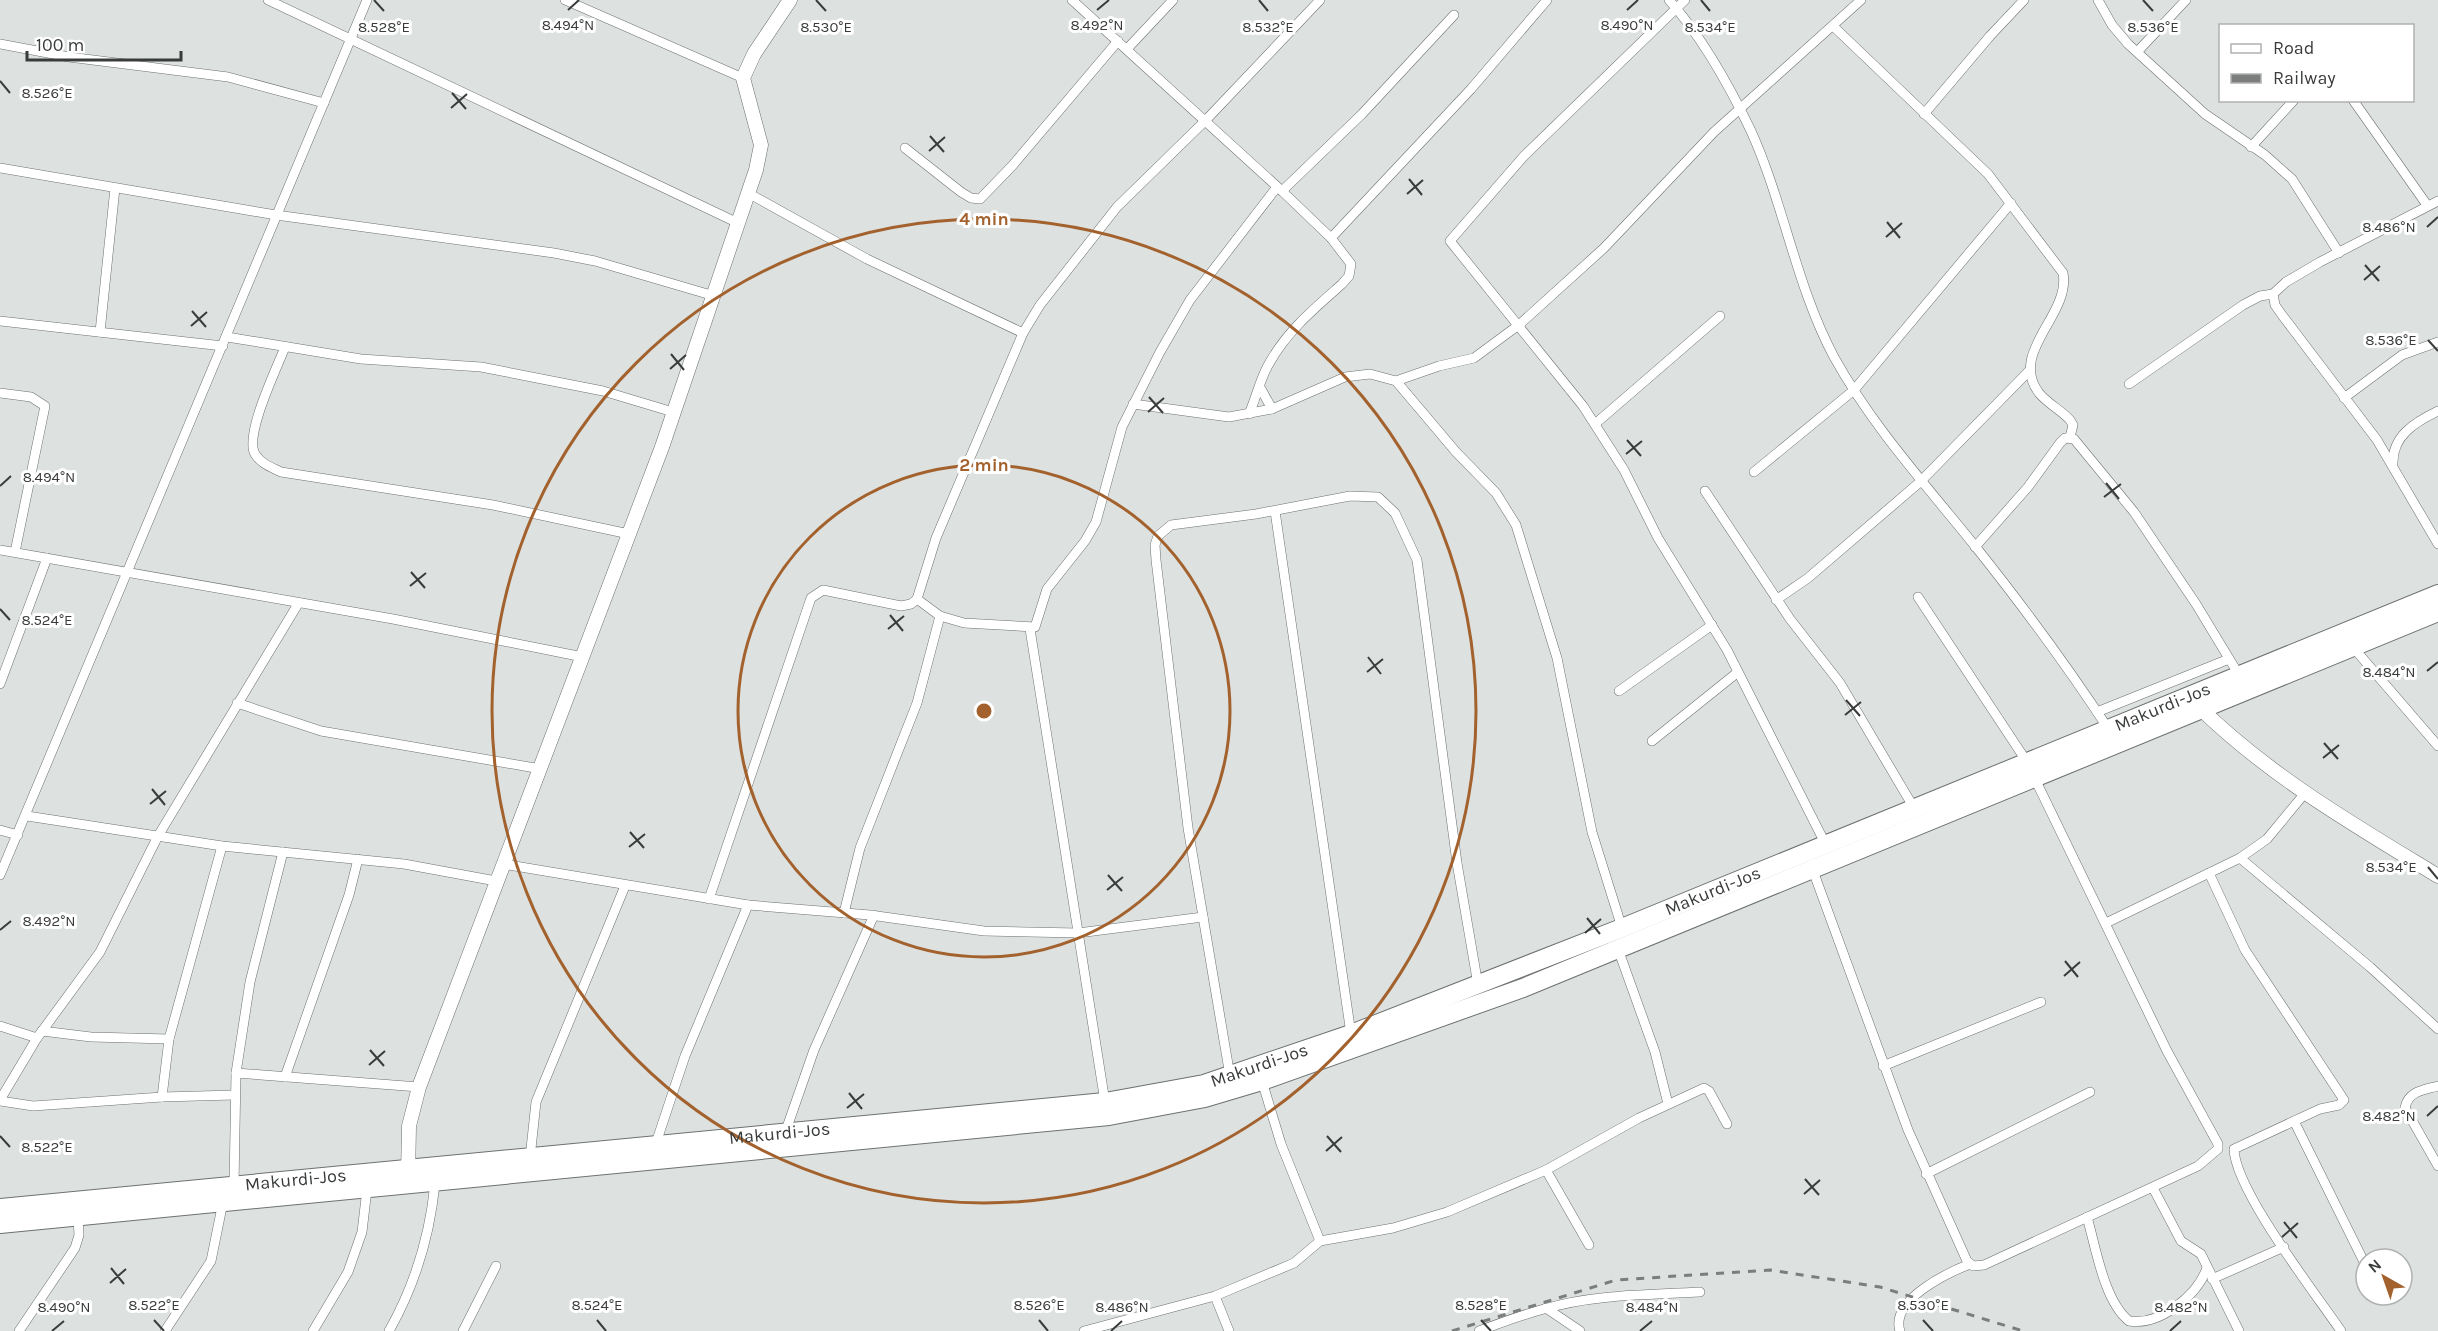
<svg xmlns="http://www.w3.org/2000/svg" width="2438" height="1331" font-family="Karla,sans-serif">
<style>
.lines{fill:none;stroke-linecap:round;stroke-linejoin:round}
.street-casing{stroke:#6d7170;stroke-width:10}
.secondary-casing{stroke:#6d7170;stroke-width:15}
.highway-casing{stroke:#6d7170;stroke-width:20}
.street{stroke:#fff;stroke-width:9}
.secondary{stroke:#fff;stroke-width:14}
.highway{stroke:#fff;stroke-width:18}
.rail{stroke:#7b7e7d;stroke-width:3;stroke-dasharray:8 8;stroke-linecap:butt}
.ticks{fill:none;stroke:#3a3c3c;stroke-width:2}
.ring{fill:none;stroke:#a3622d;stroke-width:3}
.labels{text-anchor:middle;stroke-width:6;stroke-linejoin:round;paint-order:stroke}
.street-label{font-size:18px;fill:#3a3c3c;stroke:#fff}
.ticks-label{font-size:15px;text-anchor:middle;fill:#3a3c3c;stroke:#fff;stroke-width:6;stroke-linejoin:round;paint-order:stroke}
.centre{fill:#a3622d;stroke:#fff;stroke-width:3}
.ring-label{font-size:18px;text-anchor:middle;font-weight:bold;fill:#a3622d;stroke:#fff;stroke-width:6;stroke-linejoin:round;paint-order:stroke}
</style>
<rect width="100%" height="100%" fill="#dde1e0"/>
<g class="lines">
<defs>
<g id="street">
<path d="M268,0L738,223"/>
<path d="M565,0L743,78"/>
<path d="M1072,0L1282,191L1331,238L1351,264L1349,276L1342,284C1315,308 1288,330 1270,362C1261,376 1256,398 1249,414"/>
<path d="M1669,0C1703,38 1729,85 1751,131C1784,204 1796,286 1834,357C1872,426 1926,485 1975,546C2022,605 2068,667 2109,730"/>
<path d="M1685,0L1524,156L1450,241L1583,406L1624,470L1658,538L1727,650L1825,843"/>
<path d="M2098,0L2112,25L2128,44L2205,114L2265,155L2292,179L2339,253"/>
<path d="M1833,26L1988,174L2063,273C2071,315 2008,352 2039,393C2048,404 2061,410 2070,420L2073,425L2070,437"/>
<path d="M0,44L69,57L228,77L324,103"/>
<path d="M1127,49L1173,0"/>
<path d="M2138,51L2186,0"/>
<path d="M2353,100L2427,205"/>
<path d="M1924,114L1990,36L2024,0"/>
<path d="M2251,147L2294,100"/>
<path d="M905,148L961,192L971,198L980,199L1012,166L1118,41"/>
<path d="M0,168L276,215L554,253L595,261L711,295"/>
<path d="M1282,191L1362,114L1454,15"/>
<path d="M748,193L867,259L1023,333"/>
<path d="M1331,238L1471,89L1547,0"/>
<path d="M2273,294L2275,305L2282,315L2377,440L2438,544"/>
<path d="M0,321L223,346"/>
<path d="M100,332L115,188"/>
<path d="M227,337L361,359L481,367L603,391L673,412"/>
<path d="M285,347C277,368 244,435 255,454C261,464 271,467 281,472L493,505L629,534"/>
<path d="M1396,381L1456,452L1496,493L1516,525L1557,658L1592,832L1622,928"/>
<path d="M2129,384L2243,305L2260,296L2273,294L2286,282L2320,262L2438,201"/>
<path d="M1261,389L1272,409"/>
<path d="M0,393L31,397L45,406L15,552"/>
<path d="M2344,398L2402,355L2438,342"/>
<path d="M1133,404L1229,417L1272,409L1345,377L1370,374L1396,381L1439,366L1474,358L1520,324L1604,248L1714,132L1861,0"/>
<path d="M1595,424L1720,316"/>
<path d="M2393,464C2392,436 2415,422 2438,411"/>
<path d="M1754,472L1854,390L2011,203"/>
<path d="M1705,491L1790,619L1840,683L1914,808"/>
<path d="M1275,511L1351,1034"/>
<path d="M1975,547L2028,487L2060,443L2065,438L2074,439L2134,512L2196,604L2239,675"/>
<path d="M0,550L393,619L583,657"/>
<path d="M1918,597L2027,762"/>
<path d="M917,599L940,616L964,623L1035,627L1047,589L1085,541L1096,522L1122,427L1160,352L1190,300L1277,187"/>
<path d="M1776,600L1808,578L1920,482L2030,370"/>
<path d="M1030,629L1105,1102"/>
<path d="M2352,646L2438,746"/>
<path d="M0,684L47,558"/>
<path d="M1619,691L1712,625"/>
<path d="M237,703L321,731L541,769"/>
<path d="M2097,712L2229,659"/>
<path d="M1652,741L1738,672"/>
<path d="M27,816L222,846L404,864L496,881"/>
<path d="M0,830L18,835"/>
<path d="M2240,858L2370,967L2438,1029"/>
<path d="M503,864L748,905L870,915L984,931L1078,933L1203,917"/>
<path d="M1812,868L1908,1130L1967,1261L1973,1266L1984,1265L2198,1166L2218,1149V1144L2167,1051L2034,777"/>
<path d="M2209,873L2245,950L2344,1100L2339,1105L2320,1109L2234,1149C2235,1190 2315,1293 2341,1331"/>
<path d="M0,875L367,0"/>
<path d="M709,899L811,598L823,590L901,606L911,604L917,599L936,538L1023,333L1040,305L1117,207L1206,120L1320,0"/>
<path d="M844,913L860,848L917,703L940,616"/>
<path d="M2106,923L2240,858L2267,839L2305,793"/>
<path d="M1618,949L1655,1052L1668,1104"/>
<path d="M0,1026L37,1038"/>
<path d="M42,1031L91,1037L169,1039"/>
<path d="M1883,1066L2041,1002"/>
<path d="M236,1073L419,1087"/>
<path d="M1230,1076L1188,828L1156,560L1155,545L1158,536L1171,525L1256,514L1350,496L1378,497L1395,513L1417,560L1457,863L1478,985"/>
<path d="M285,1077L349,895L358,859"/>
<path d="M1262,1081L1281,1144L1320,1241"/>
<path d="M2438,1086C2424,1090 2408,1091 2405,1108L2438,1166"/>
<path d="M162,1097L234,1095"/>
<path d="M0,1100L37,1038L100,952L158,836L298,604"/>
<path d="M0,1101L33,1106L162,1097L169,1039L222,846"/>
<path d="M2294,1121L2366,1266"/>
<path d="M785,1133L814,1050L874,915"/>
<path d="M655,1146L685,1056L748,905"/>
<path d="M530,1158L536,1102L625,886"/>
<path d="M1546,1170L1589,1245"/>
<path d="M1926,1174L2090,1092"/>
<path d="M234,1186L236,1073L250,982L283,852"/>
<path d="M2153,1188L2181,1241L2201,1254L2239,1331"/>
<path d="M2087,1217C2096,1248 2104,1301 2129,1321C2159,1326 2197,1296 2207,1268"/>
<path d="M2212,1279L2284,1247"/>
<path d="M1215,1296L1229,1331"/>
<path d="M1546,1308L1580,1331"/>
<path d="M19,1331L75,1248L79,1235L78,1217"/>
<path d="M165,1331L211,1261L223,1202"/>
<path d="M313,1331L348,1272L362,1232L367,1189"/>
<path d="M389,1331C415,1285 430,1235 435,1183"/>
<path d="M463,1331L496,1266"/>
<path d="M1084,1331L1215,1296L1294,1263L1320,1241L1393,1228L1447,1212L1546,1170L1639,1118L1704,1088L1709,1091L1727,1124"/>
<path d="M1479,1331C1500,1323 1522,1315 1544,1309C1594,1294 1649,1295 1700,1292"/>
<path d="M1900,1331C1890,1300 1947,1273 1970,1264"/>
</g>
<g id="secondary">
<path d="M2196,704C2266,774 2354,825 2438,876"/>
<path d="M408,1177L409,1126L419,1087L662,447L756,170L761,145L743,78L754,54L790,0"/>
</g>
<g id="highway">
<path id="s1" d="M0,1208L1105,1102L1204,1084L1351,1034L1622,928L2438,594"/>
<path d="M0,1224L1109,1116L1205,1098L1262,1081L1523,988L2438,612"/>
</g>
</defs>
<use href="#street" class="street-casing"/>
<use href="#secondary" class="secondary-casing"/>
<use href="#highway" class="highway-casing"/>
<use href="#street" class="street"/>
<use href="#secondary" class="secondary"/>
<use href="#highway" class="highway"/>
<path class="rail" d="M1452,1331L1616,1280L1770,1270L1880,1287L2023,1331"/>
</g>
<path class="ticks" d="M374,0L384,11M816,0L826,11M1259,0L1268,11M1701,0L1710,11M2143,0L2153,11M568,10L579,0M1097,10L1109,0M1627,10L1638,0M0,81L10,93M452,93L466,109M451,108L467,94M930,136L944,152M929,151L945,137M1409,179L1422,195M1407,194L1423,180M1887,222L1900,238M2427,227L2438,217M1886,237L1902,223M2365,265L2379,281M2364,280L2380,266M192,311L206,327M191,326L207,312M2428,340L2438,351M671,354L684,370M670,369L686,355M1149,397L1163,413M1148,412L1164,398M1627,440L1641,456M1626,454L1642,441M2106,483L2119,499M0,486L11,476M2104,497L2121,484M411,572L425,588M410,586L426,573M0,609L10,620M890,615L903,631M888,629L904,616M1368,657L1381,674M2427,671L2438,662M1367,672L1383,659M1846,700L1860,716M1845,715L1861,702M2324,743L2338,759M2323,758L2339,745M152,789L165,805M150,804L166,791M630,832L644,848M629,847L645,834M2428,867L2438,879M1108,875L1122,891M1107,890L1123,877M1587,918L1600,934M0,930L11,921M1585,933L1601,919M2065,961L2078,977M2064,976L2080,962M370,1050L384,1066M369,1065L385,1051M849,1093L862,1109M847,1108L864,1094M2427,1116L2438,1106M0,1136L10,1147M1327,1136L1341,1152M1326,1151L1342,1137M1805,1179L1819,1195M1804,1194L1820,1180M2284,1222L2297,1238M2282,1237L2298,1223M111,1268L124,1284M110,1283L126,1269M154,1320L164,1331M597,1320L606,1331M1039,1320L1048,1331M1481,1320L1491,1331M1923,1320L1933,1331M52,1331L64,1321M1111,1331L1122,1321M1640,1331L1652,1321M2170,1331L2181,1321"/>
<g class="ring">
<circle cx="984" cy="711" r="246"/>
<circle cx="984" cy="711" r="492"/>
</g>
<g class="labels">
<g class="street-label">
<text dy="6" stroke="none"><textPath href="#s1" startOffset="2241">Makurdi-Jos</textPath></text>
<text dy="6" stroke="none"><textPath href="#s1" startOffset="1755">Makurdi-Jos</textPath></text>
<text dy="6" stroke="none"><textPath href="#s1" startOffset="1269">Makurdi-Jos</textPath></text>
<text dy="6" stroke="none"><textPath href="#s1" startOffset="783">Makurdi-Jos</textPath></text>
<text dy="6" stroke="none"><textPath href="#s1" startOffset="297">Makurdi-Jos</textPath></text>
</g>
</g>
<g class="ticks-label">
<text x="568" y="30">8.494°N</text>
<text x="1097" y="30">8.492°N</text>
<text x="1627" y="30">8.490°N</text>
<text x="1710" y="32">8.534°E</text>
<text x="384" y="32">8.528°E</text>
<text x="826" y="32">8.530°E</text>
<text x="1268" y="32">8.532°E</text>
<text x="2153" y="32">8.536°E</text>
<text x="47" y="98">8.526°E</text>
<text x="2389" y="232">8.486°N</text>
<text x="2391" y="345">8.536°E</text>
<text x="49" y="482">8.494°N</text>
<text x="47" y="625">8.524°E</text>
<text x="2389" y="677">8.484°N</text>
<text x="2391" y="872">8.534°E</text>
<text x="49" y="926">8.492°N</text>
<text x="2389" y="1121">8.482°N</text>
<text x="47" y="1152">8.522°E</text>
<text x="154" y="1310">8.522°E</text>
<text x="597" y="1310">8.524°E</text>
<text x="1039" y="1310">8.526°E</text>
<text x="1481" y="1310">8.528°E</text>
<text x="1923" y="1310">8.530°E</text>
<text x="64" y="1312">8.490°N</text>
<text x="1122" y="1312">8.486°N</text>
<text x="1652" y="1312">8.484°N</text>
<text x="2181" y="1312">8.482°N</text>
</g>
<circle cx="984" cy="711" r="9" class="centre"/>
<g class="ring-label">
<text x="984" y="225">4 min</text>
<text x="984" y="471">2 min</text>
</g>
<rect x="2219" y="24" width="195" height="78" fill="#ffffff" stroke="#b0b1b1" stroke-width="1.5"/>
<rect x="2231" y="44" width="30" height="9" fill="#ffffff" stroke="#b0b1b1" stroke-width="1.5"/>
<text x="2273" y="54" font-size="18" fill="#3a3c3c">Road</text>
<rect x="2231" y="74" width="30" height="9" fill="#7b7e7d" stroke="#b0b1b1" stroke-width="1.5"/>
<text x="2273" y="84" font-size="18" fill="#3a3c3c">Railway</text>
<g transform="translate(2384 1277) rotate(320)"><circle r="28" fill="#ffffff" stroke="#b0b1b1" stroke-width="1.5"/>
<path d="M0-4.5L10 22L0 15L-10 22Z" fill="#a3622d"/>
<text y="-9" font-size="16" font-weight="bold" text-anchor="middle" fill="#3a3c3c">N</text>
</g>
<path d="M27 51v9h154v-9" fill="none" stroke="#3a3c3c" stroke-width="3"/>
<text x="36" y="51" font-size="18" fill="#3a3c3c" stroke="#ffffff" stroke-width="4.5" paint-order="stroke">100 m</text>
</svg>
